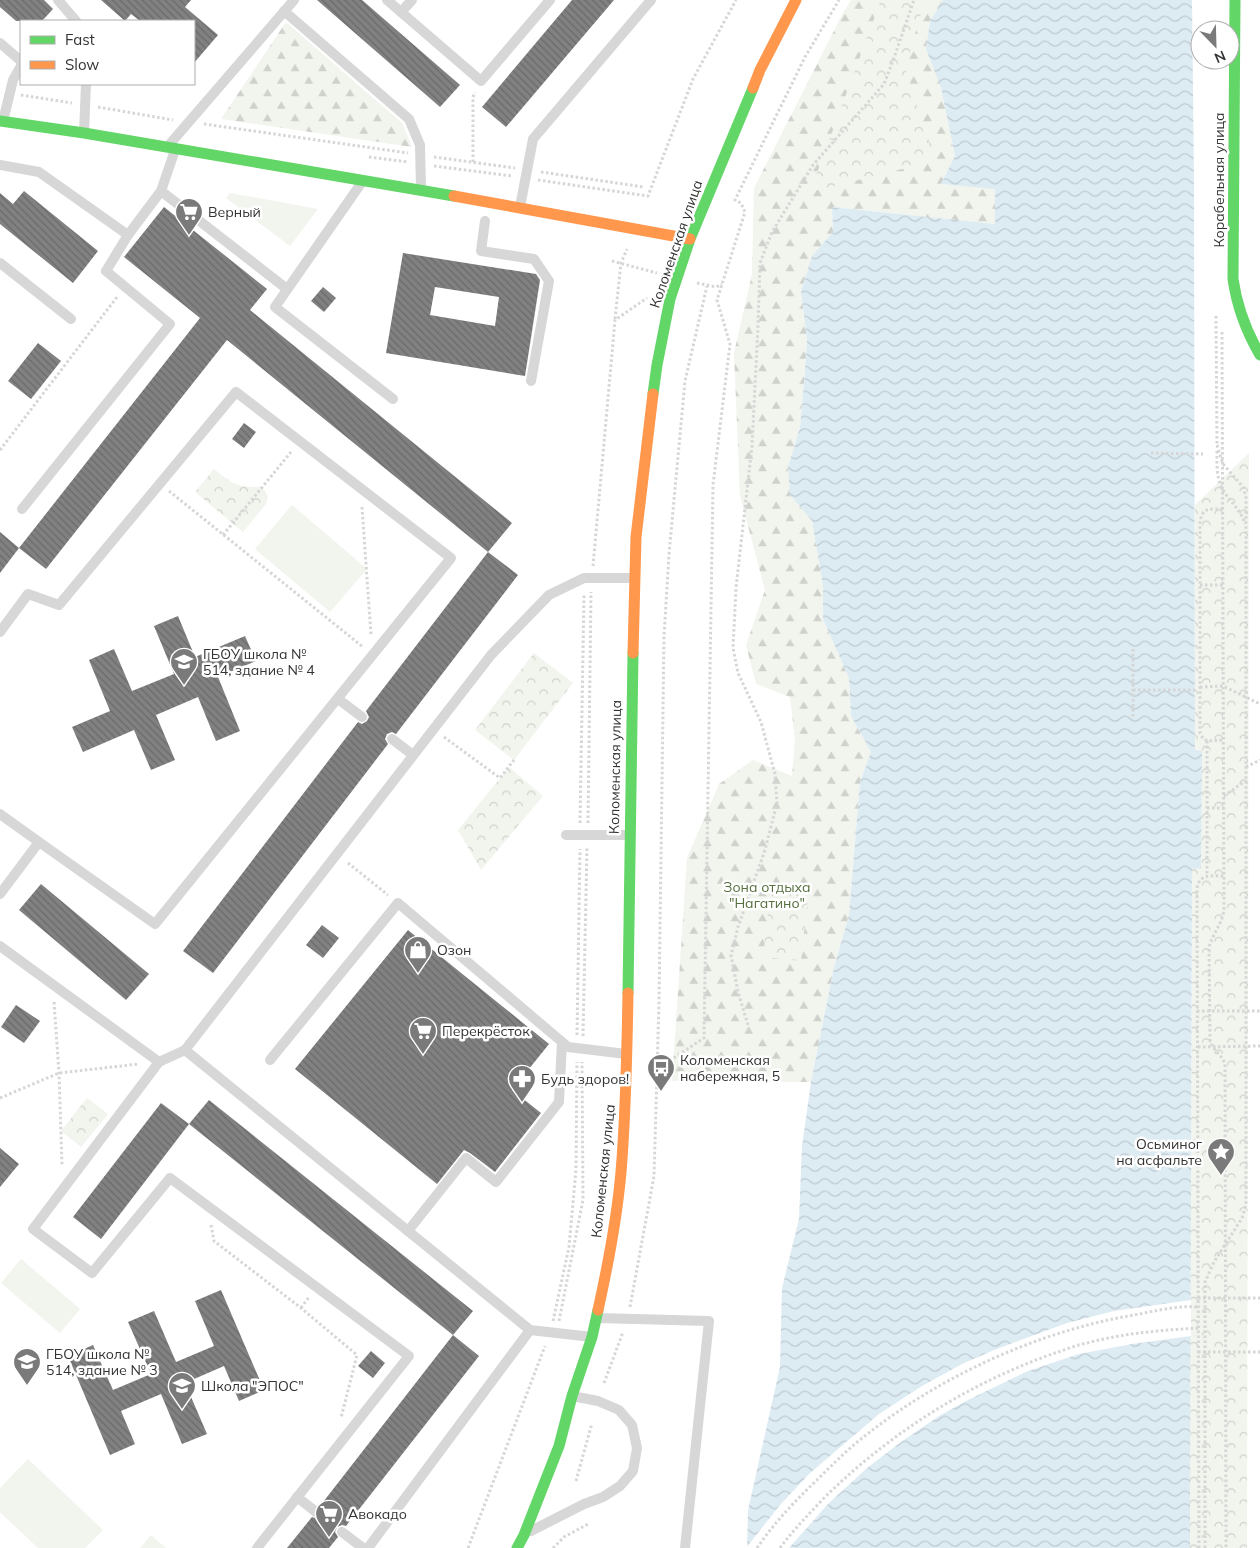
<svg xmlns="http://www.w3.org/2000/svg" width="1260" height="1548" font-family="Mulish,sans-serif">
<style>
.grass{fill:#f1f5ed}
.forest{fill:url(#forest-firs)}
.park{fill:url(#park-crowns)}
.water{fill:url(#water-waves)}
.pier{fill:#fff}
.building{fill:url(#building-back-hatch);fill-rule:evenodd}
.lines{fill:none;stroke-linecap:round;stroke-linejoin:round}
.path{stroke:#d6d6d6;stroke-width:3;stroke-dasharray:2.5 2.5;stroke-linecap:butt}
.lane{stroke:#d7d7d7;stroke-width:10}
.fast{stroke:#63d668;stroke-width:11}
.slow{stroke:#ff974d;stroke-width:11}
.labels{text-anchor:middle;stroke-width:5;stroke-linejoin:round;paint-order:stroke}
.street-label{font-size:14px;fill:#333;stroke:#fff}
.poi-label{font-size:14px;fill:#333;stroke:#fff;text-anchor:start}
.park-label{font-size:14px;fill:#56703f;stroke:#fff}
</style>
<defs>
<pattern id="forest-firs" width="22" height="20" patternUnits="userSpaceOnUse" patternTransform="scale(1.25)"><rect width="22" height="20" fill="#f1f5ed"/><path d="M5 1l3.5 6h-7zM16 11l3.5 6h-7z" fill="#cfd2cc"/></pattern>
<pattern id="park-crowns" width="20" height="18" patternUnits="userSpaceOnUse" patternTransform="scale(1.25)"><rect width="20" height="18" fill="#f1f5ed"/><path d="M2 6a3 3 0 1 1 6 0M12 15a3 3 0 1 1 6 0" fill="none" stroke="#cfd2cc"/></pattern>
<pattern id="water-waves" width="16" height="10" patternUnits="userSpaceOnUse" patternTransform="scale(1.25)"><rect width="16" height="10" fill="#ddebf3"/><path d="M0 5q4-4 8 0t8 0" fill="none" stroke="#becad1"/></pattern>
<pattern id="building-back-hatch" width="6" height="6" patternUnits="userSpaceOnUse" patternTransform="scale(1.25)"><rect width="6" height="6" fill="#818181"/><path d="M-1 5l2 2M0 0l6 6M5-1l2 2" fill="none" stroke="#6a6a6a"/></pattern>
</defs>
<rect width="100%" height="100%" fill="#fff"/>
<g class="grass">
<path d="M230,193L318,209L290,246L226,198Z"/>
<path d="M292,505L367,569L330,612L255,549Z"/>
<path d="M21,1259L80,1309L60,1333L1,1283Z"/>
<path d="M28,1459L103,1530L85,1548H38L0,1512V1488Z"/>
<path d="M151,1535L166,1548H140Z"/>
</g>
<g class="forest">
<path d="M851,0H943L930,21L926,49L941,88L955,157L941,184L995,188V224L832,207L833,232L812,256L801,291L807,340L804,383L800,427L788,467L790,495L812,521L823,585V619L849,678L851,716L871,752L860,782L849,915L834,967L811,1082L672,1081L687,858L719,784L753,760L792,776L795,740L790,697L756,684L746,645L765,590L740,496L734,353L752,274L754,188L842,15Z"/>
<path d="M286,22L402,123L412,147L221,119Z"/>
</g>
<g class="park">
<path d="M881,0H925L905,68L930,146L918,165L810,192Z"/>
<path d="M1249,453L1247,1548H1190L1192,868H1200L1201,751H1195V505Z"/>
<path d="M214,469C234,485 236,487 262,487L268,496L266,504L243,532L195,492Z"/>
<path d="M534,653L573,683L514,760L475,730Z"/>
<path d="M509,767L543,796L481,870L458,830Z"/>
<path d="M771,885L809,888L801,961L763,957Z"/>
<path d="M87,1098L108,1114L81,1147L61,1131Z"/>
</g>
<path class="water" d="M943,0H1192L1194,181L1195,750L1202,751L1201,868L1192,869L1190,1548H747L748,1510L780,1367L782,1288L799,1219L802,1146L811,1082L834,967L849,915L860,782L871,752L851,716L849,678L823,619V585L812,521L790,495L788,467L800,427L804,383L807,340L801,291L812,256L833,232L832,207L995,224V189L941,184L955,156L941,88L926,49L930,21Z"/>
<path class="pier" d="M1191,1300V1336L1132,1344L1079,1354L1028,1371L968,1400L939,1416L901,1442L867,1468L828,1504L789,1548H746L780,1505L809,1474L879,1414L922,1386L962,1364L994,1350L1067,1323L1114,1311Z"/>
<g class="building">
<path d="M0,0H44L53,9L42,21H16L0,7Z"/>
<path d="M101,0H191L185,7L218,35L194,63V21H140L131,14L125,21Z"/>
<path d="M317,0H362L460,85L440,107Z"/>
<path d="M572,0H614L506,127L482,107Z"/>
<path d="M24,191L98,251L73,283L0,224V193L13,204Z"/>
<path d="M164,207L267,289L250,310L512,523L488,552L227,340L46,569L19,548L200,318L124,257Z"/>
<path d="M403,253L536,274L540,280L525,376L386,353ZM435,287L499,297L495,326L430,315Z"/>
<path d="M323,287L336,298L324,312L311,301Z"/>
<path d="M38,343L61,361L31,399L8,381Z"/>
<path d="M244,423L256,432L244,448L232,439Z"/>
<path d="M0,532L19,548L0,573Z"/>
<path d="M488,552L518,575L396,734L392,732L387,734L385,739L388,744L213,973L183,951L358,722L362,724L367,721L369,717L366,711Z"/>
<path d="M178,616L195,657L245,636L256,661L218,677L240,731L216,741L198,697L156,715L175,760L151,770L134,730L83,752L72,727L110,711L89,660L114,649L132,691L174,674L154,626Z"/>
<path d="M41,884L149,974L126,1000L19,910Z"/>
<path d="M322,925L339,938L323,958L306,945Z"/>
<path d="M408,930L549,1044L512,1090L541,1113L495,1172L470,1153L464,1150L437,1184L295,1069Z"/>
<path d="M16,1005L40,1021L24,1043L1,1027Z"/>
<path d="M209,1100L473,1311L453,1335L189,1124Z"/>
<path d="M161,1103L189,1124L101,1239L73,1217Z"/>
<path d="M0,1148L19,1164L0,1187Z"/>
<path d="M221,1290L264,1390L239,1401L224,1366L185,1383L207,1434L182,1444L161,1394L121,1411L135,1444L110,1455L68,1356L93,1345L113,1390L151,1374L128,1322L154,1311L176,1362L214,1346L195,1301Z"/>
<path d="M453,1335L479,1356L346,1526L342,1525L337,1527L335,1532L338,1537L329,1548H287L312,1517L318,1519L322,1516L323,1510L320,1506Z"/>
<path d="M371,1351L385,1363L373,1378L358,1366Z"/>
</g>
<g class="lines">
<g class="path">
<path d="M21,95L72,103"/>
<path d="M98,107L173,120"/>
<path d="M204,124L408,153"/>
<path d="M369,157L408,162"/>
<path d="M434,157L515,168"/>
<path d="M473,162V97L475,92"/>
<path d="M434,166L512,176"/>
<path d="M541,172L644,187"/>
<path d="M538,180L648,196L693,79L736,0"/>
<path d="M612,261L657,273"/>
<path d="M697,283L716,287L722,284"/>
<path d="M1216,316L1217,445"/>
<path d="M615,319L621,263L627,249"/>
<path d="M1222,332L1224,910C1222,924 1213,933 1209,947L1210,1040C1213,1051 1222,1055 1225,1064L1226,1548"/>
<path d="M0,450L117,297"/>
<path d="M1217,451C1217,464 1216,478 1223,490C1230,502 1241,510 1245,524"/>
<path d="M1151,453L1203,454"/>
<path d="M169,491L363,647"/>
<path d="M362,507L371,635"/>
<path d="M1223,509C1210,509 1202,507 1200,522V733L1202,737L1207,741L1224,740"/>
<path d="M223,535L291,452"/>
<path d="M593,566L615,320L647,298"/>
<path d="M1200,585H1223"/>
<path d="M1133,649V719"/>
<path d="M1200,687L1223,686L1260,704"/>
<path d="M1133,690H1195"/>
<path d="M444,737L500,778L514,760"/>
<path d="M1207,741V876"/>
<path d="M1246,767L1260,760"/>
<path d="M1224,796L1245,781"/>
<path d="M1207,808H1224"/>
<path d="M580,823L584,594"/>
<path d="M588,823L591,592"/>
<path d="M348,863L388,895"/>
<path d="M54,1002L59,1073L62,1166"/>
<path d="M1197,1011H1260"/>
<path d="M748,1025L738,992L731,955L738,927L765,850L777,803L775,774L761,722L738,673L733,648L736,588L752,446L758,326L760,263L772,232L813,165L884,84L895,55L914,0"/>
<path d="M577,1035L580,849"/>
<path d="M583,1036L587,847"/>
<path d="M1198,1047L1260,1046"/>
<path d="M657,1069L704,1038L713,485L730,344L717,300L745,212L741,203L735,200L805,57L839,0"/>
<path d="M0,1098L59,1073L139,1064"/>
<path d="M211,1225L214,1241L301,1308L357,1355L341,1418"/>
<path d="M1198,1298H1260"/>
<path d="M630,1307L654,1176L659,1003L664,636L669,554L685,381L707,286"/>
<path d="M301,1308L309,1297"/>
<path d="M553,1321L569,1247L576,1170L577,1062"/>
<path d="M559,1321L583,1200L582,1062"/>
<path d="M1198,1352H1260"/>
<path d="M604,1383L623,1332"/>
<path d="M576,1481L592,1423"/>
<path d="M468,1548L545,1346"/>
<path d="M553,1548L564,1537L590,1523"/>
<path d="M757,1548C774,1523 795,1501 817,1480C834,1463 851,1446 870,1432C942,1376 1034,1334 1123,1317C1148,1313 1174,1305 1198,1307"/>
<path d="M780,1548C794,1529 809,1514 825,1497C890,1433 969,1383 1055,1353C1065,1350 1076,1345 1087,1343C1124,1333 1162,1330 1200,1328"/>
<path d="M1199,1548L1197,889C1199,873 1212,876 1224,876"/>
<path d="M1205,1548V1282L1214,1262L1242,1218L1246,1205V496L1243,487L1223,464L1217,445"/>
</g>
<g class="lane">
<path d="M58,0L76,21"/>
<path d="M387,0L481,81L550,0"/>
<path d="M284,11L409,119L420,145L421,189"/>
<path d="M401,12L412,0"/>
<path d="M0,43L21,61"/>
<path d="M3,121L13,80L21,66"/>
<path d="M84,133L86,84"/>
<path d="M169,145L294,0"/>
<path d="M0,165L39,172L128,235"/>
<path d="M362,182L275,307L393,399"/>
<path d="M161,191L287,289"/>
<path d="M520,207L533,139L651,0"/>
<path d="M485,221L481,251L534,259L549,281L531,381"/>
<path d="M0,263L71,319"/>
<path d="M22,509L170,324L106,271L128,235L161,191L175,150"/>
<path d="M0,632L28,594L59,605L236,392L451,558L155,924L39,842"/>
<path d="M338,699L362,717"/>
<path d="M392,739L413,755"/>
<path d="M0,814L39,842L0,894"/>
<path d="M566,835H630"/>
<path d="M0,946L159,1062"/>
<path d="M185,1050L530,1330L592,1337"/>
<path d="M270,1060L398,903L568,1047L626,1054"/>
<path d="M408,1231L466,1158L496,1182L559,1102L562,1042"/>
<path d="M597,1318L709,1321L685,1548"/>
<path d="M297,1497L316,1512"/>
<path d="M531,1531L584,1504L603,1497L620,1486L633,1471L637,1448L632,1425L619,1410L598,1401L572,1396"/>
<path d="M342,1532L363,1548"/>
<path d="M257,1548L409,1356L170,1178L92,1273L33,1229L159,1062L185,1050L491,655L549,595L584,578H633"/>
<path d="M368,1548L530,1330"/>
</g>
<g class="fast">
<path d="M1235,0L1233,279C1237,307 1246,331 1260,355"/>
<path d="M0,121L84,133L454,196"/>
<path d="M653,394L657,365L670,299L690,239L753,88"/>
<path d="M628,993L633,653"/>
<path d="M517,1548L524,1535L559,1446L572,1396L592,1337L598,1310"/>
</g>
<g class="slow">
<path d="M753,88L760,70L796,0"/>
<path d="M454,196L690,239"/>
<path d="M633,653L636,537L653,394"/>
<path d="M598,1310C608,1265 617,1218 621,1172C626,1113 627,1053 628,993"/>
</g>
</g>
<defs>
<symbol id="supermarket-pin" viewBox="-11 -11 22 30"><path d="M0 17L-7.5 6A9.5 9.5 0 1 1 7.5 6Z" fill="#7a7a7a" stroke="#fff"/><path d="M-6-5.5h2.5l.6 2H6L4.5 2H-2.5L-4.4-4H-6ZM-1.5 3.2a1.3 1.3 0 1 0 .1 0ZM3 3.2a1.3 1.3 0 1 0 .1 0Z" fill="#fff"/></symbol>
<symbol id="school-pin" viewBox="-11 -11 22 30"><path d="M0 17L-7.5 6A9.5 9.5 0 1 1 7.5 6Z" fill="#7a7a7a" stroke="#fff"/><path d="M0-5L7-2L0 1L-7-2ZM-4 1L0 2.5L4 1V4Q0 6-4 4Z" fill="#fff"/></symbol>
<symbol id="shop-pin" viewBox="-11 -11 22 30"><path d="M0 17L-7.5 6A9.5 9.5 0 1 1 7.5 6Z" fill="#7a7a7a" stroke="#fff"/><path d="M-5-2.5h2.3a2.7 3.5 0 0 1 5.4 0H5L5.5 6h-11ZM-1.5-2.5h3a1.5 2.3 0 0 0-3 0Z" fill="#fff"/></symbol>
<symbol id="bus-pin" viewBox="-11 -11 22 30"><path d="M0 17L-7.5 6A9.5 9.5 0 1 1 7.5 6Z" fill="#7a7a7a" stroke="#fff"/><path d="M-5-6H5V4H4V6H2V4H-2V6H-4V4H-5ZM-3.5-4V0h7V-4ZM-3.5 1.2v1.5H-2V1.2ZM2 1.2v1.5H3.5V1.2Z" fill="#fff"/></symbol>
<symbol id="pharmacy-pin" viewBox="-11 -11 22 30"><path d="M0 17L-7.5 6A9.5 9.5 0 1 1 7.5 6Z" fill="#7a7a7a" stroke="#fff"/><path d="M-2-6h4v4h4v4h-4v4h-4v-4h-4v-4h4Z" fill="#fff"/></symbol>
<symbol id="sight-pin" viewBox="-11 -11 22 30"><path d="M0 17L-7.5 6A9.5 9.5 0 1 1 7.5 6Z" fill="#7a7a7a" stroke="#fff"/><path d="M0-6L1.8-2.2L6-1.7L2.9 1.2L3.7 5.4L0 3.3L-3.7 5.4L-2.9 1.2L-6-1.7L-1.8-2.2Z" fill="#fff"/></symbol>
</defs>
<g fill-rule="evenodd">
<use href="#supermarket-pin" x="173" y="196" width="32" height="43"/>
<use href="#school-pin" x="168" y="646" width="32" height="43"/>
<use href="#shop-pin" x="402" y="934" width="32" height="43"/>
<use href="#supermarket-pin" x="407" y="1015" width="32" height="43"/>
<use href="#bus-pin" x="645" y="1052" width="32" height="43"/>
<use href="#pharmacy-pin" x="506" y="1063" width="32" height="43"/>
<use href="#sight-pin" x="1205" y="1136" width="32" height="43"/>
<use href="#school-pin" x="11" y="1346" width="32" height="43"/>
<use href="#school-pin" x="166" y="1370" width="32" height="43"/>
<use href="#supermarket-pin" x="313" y="1498" width="32" height="43"/>
</g>
<g class="labels">
<g class="street-label">
<text transform="translate(1219 180) rotate(-90)" y="5">Корабельная улица</text>
<text transform="translate(676 244) rotate(-71)" y="5">Коломенская улица</text>
<text transform="translate(615 767) rotate(-89)" y="5">Коломенская улица</text>
<text transform="translate(603 1171) rotate(-84)" y="5">Коломенская улица</text>
</g>
<g class="poi-label">
<text x="208" y="217">Верный</text>
<text x="203" y="659">ГБОУ школа №<tspan x="203" dy="16">514, здание № 4</tspan></text>
<text x="437" y="955">Озон</text>
<text x="442" y="1036">Перекрёсток</text>
<text x="680" y="1065">Коломенская<tspan x="680" dy="16">набережная, 5</tspan></text>
<text x="541" y="1084">Будь здоров!</text>
<text x="1202" y="1149" text-anchor="end">Осьминог<tspan x="1202" dy="16">на асфальте</tspan></text>
<text x="46" y="1359">ГБОУ школа №<tspan x="46" dy="16">514, здание № 3</tspan></text>
<text x="201" y="1391">Школа "ЭПОС"</text>
<text x="348" y="1519">Авокадо</text>
</g>
<g class="park-label">
<text x="767" y="892">Зона отдыха<tspan x="767" dy="16">"Нагатино"</tspan></text>
</g>
</g>
<rect x="20" y="20" width="175" height="65" fill="#ffffff" stroke="#adadad"/>
<rect x="30" y="36" width="25" height="8" fill="#63d668" stroke="#adadad"/>
<text x="65" y="45" font-size="15" fill="#333333">Fast</text>
<rect x="30" y="61" width="25" height="8" fill="#ff974d" stroke="#adadad"/>
<text x="65" y="70" font-size="15" fill="#333333">Slow</text>
<g transform="translate(1215 45) rotate(157)"><circle r="24" fill="#ffffff" stroke="#adadad"/>
<path d="M0-4L9 19L0 12L-9 19Z" fill="#7a7a7a"/>
<text y="-8" font-size="14" font-weight="bold" text-anchor="middle" fill="#333333">N</text>
</g>
</svg>
